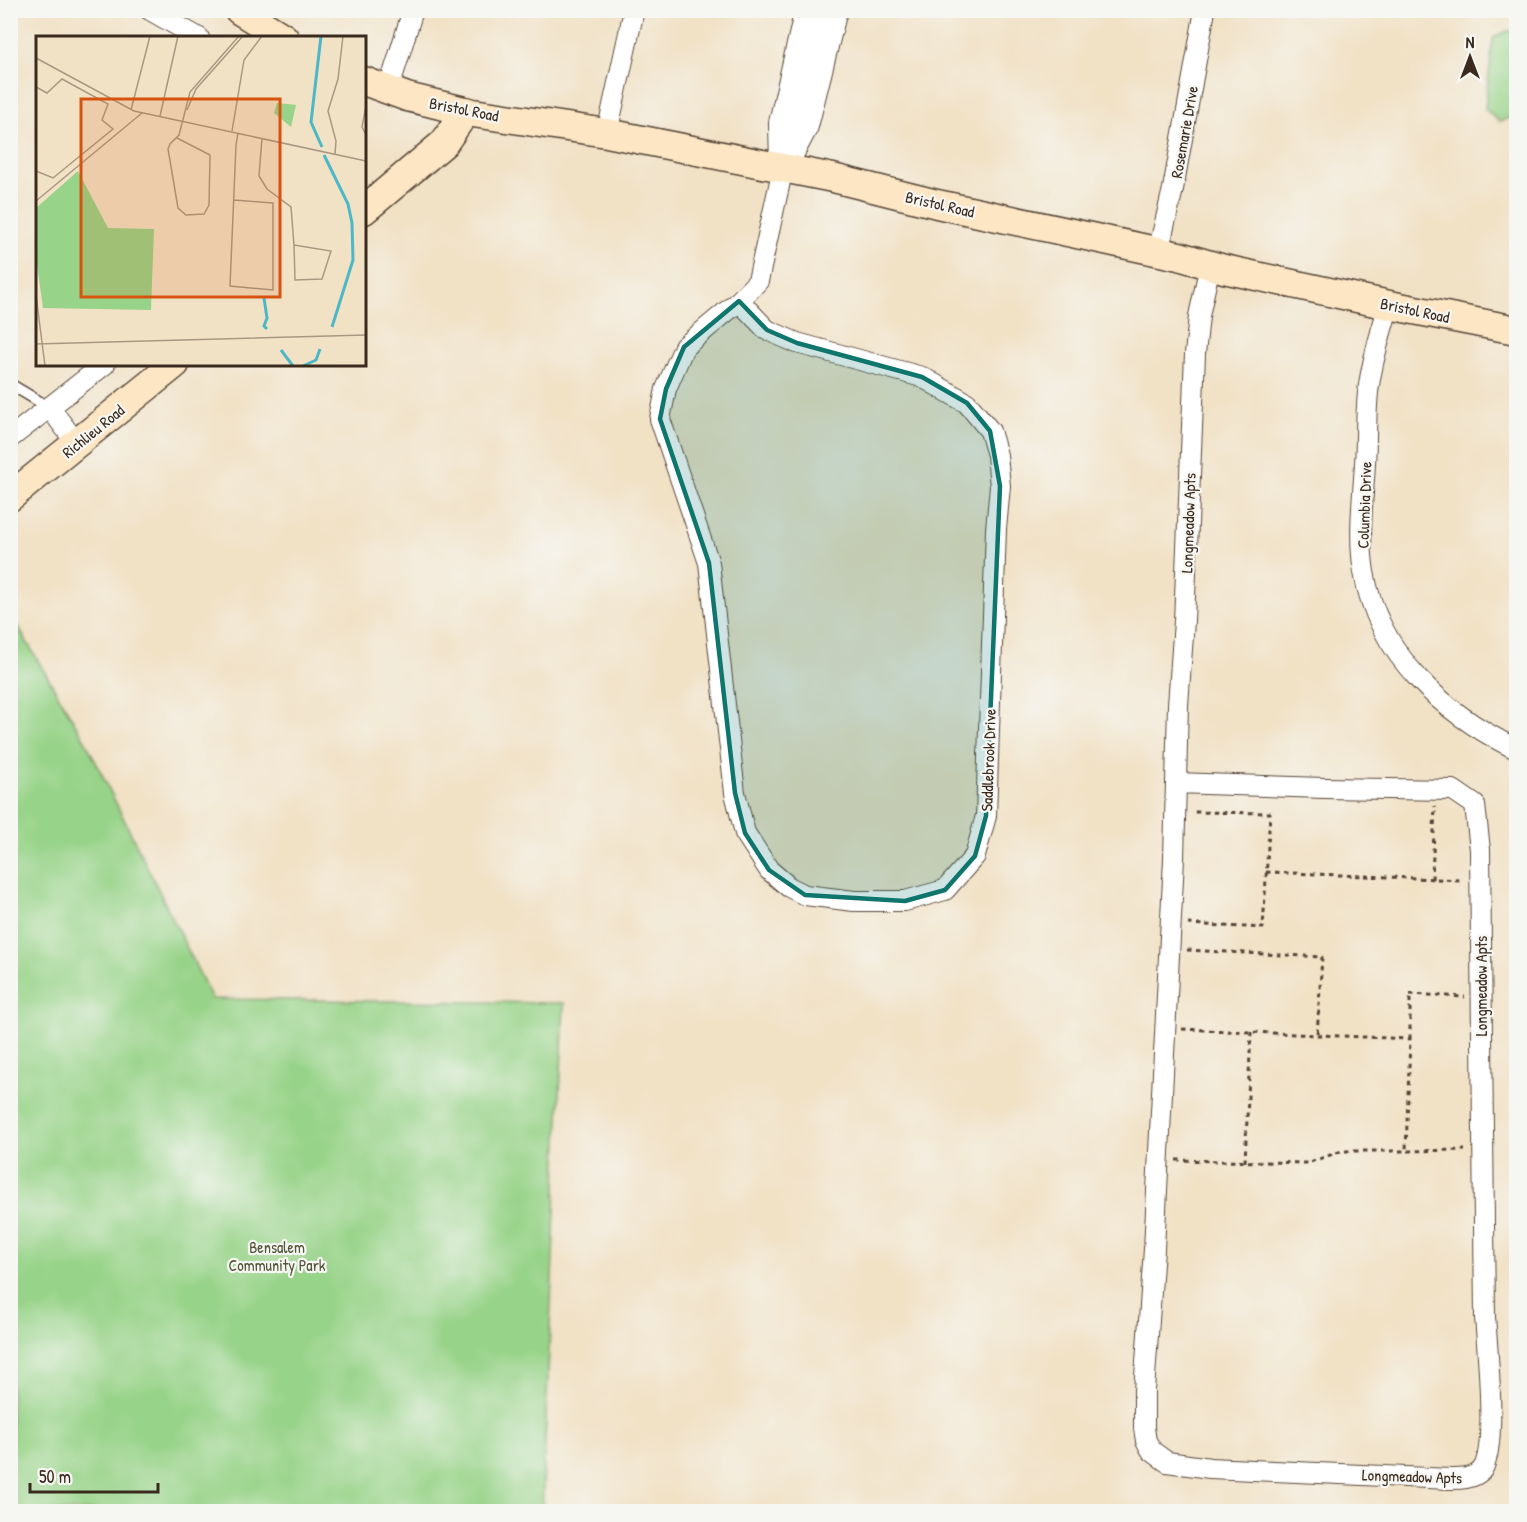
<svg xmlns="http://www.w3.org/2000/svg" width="1527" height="1522" font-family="'Patrick Hand',sans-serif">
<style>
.green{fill:#97d388;stroke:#697e53;stroke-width:1.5}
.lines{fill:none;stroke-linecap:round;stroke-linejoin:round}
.service-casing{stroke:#564537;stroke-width:13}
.minor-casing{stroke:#564537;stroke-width:22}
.tertiary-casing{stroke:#564537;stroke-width:28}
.secondary-casing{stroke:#564537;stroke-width:31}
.path{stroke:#564537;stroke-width:3;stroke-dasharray:4.5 4.5;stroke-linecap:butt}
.service{stroke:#fff;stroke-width:10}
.minor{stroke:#fff;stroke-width:20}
.tertiary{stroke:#fff;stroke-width:26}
.secondary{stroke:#fce6c4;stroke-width:28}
.marked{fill:#0f766e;fill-opacity:0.2;stroke:#0f766e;stroke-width:4.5;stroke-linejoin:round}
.labels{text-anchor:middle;stroke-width:4.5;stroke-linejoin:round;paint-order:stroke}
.street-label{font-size:16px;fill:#3b2a1e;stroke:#f6f6f2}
.park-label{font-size:16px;fill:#525438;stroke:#f6f6f2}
.inset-river{fill:none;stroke:#4cb8c7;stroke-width:3}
.inset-road{fill:none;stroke:#a89882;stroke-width:1.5}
.view{fill:#d7540e;fill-opacity:0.15;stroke:#d7540e;stroke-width:3}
.inset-edge{fill:none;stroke:#3b2a1e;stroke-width:3}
</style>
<rect width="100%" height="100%" fill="#f6f6f2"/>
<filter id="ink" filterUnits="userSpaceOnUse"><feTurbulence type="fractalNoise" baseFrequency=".0167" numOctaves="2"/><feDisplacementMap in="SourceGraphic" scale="12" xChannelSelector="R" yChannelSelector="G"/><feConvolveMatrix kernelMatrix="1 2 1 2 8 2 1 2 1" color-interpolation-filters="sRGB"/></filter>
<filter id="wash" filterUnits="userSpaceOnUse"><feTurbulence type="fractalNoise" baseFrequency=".008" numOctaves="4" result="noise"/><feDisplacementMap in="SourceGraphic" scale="24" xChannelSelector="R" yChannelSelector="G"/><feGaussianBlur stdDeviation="1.35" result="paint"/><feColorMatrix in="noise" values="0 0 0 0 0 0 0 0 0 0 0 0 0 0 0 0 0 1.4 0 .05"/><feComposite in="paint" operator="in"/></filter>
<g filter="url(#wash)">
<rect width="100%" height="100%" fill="#f1e1c5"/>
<g class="green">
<path d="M1507,31L1516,32V123L1510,117L1500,122L1485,109L1493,38Z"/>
<path d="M11,615L86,742L212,999L564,1003L542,1511H11Z"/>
</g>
</g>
<g filter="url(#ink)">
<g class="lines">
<defs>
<path id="service" d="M10,384L50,408"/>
<g id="minor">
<path d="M150,10L199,38"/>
<path d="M388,91L413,10"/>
<path d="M607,133L634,10"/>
<path d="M1158,252L1173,189L1205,10"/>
<path d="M739,301L767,330L797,343L922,377L967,403L990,431L997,455L1000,486L996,529L986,816L975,856L945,890L905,901H854L805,895L789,887L769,870L745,833L735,793L709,563L660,419L666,389L684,347L739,301L758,281L783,168"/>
<path d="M1389,305C1381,331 1373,358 1369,385C1365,410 1367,437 1365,463C1363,499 1358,536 1364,572C1378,655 1444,714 1516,749"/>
<path d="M50,408L77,444"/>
<path d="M10,438L105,364"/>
<path d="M1176,783L1324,788L1453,790L1475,805L1480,850L1485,1317C1487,1345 1498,1453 1481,1471C1473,1479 1461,1479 1450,1479L1210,1468L1167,1462L1152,1451L1146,1441L1144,1428V1391L1154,1249L1174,859L1178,705L1184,621L1195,354L1199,316L1210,265"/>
</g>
<g id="tertiary">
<path d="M783,165L782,123L808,10"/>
<path d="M783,168L805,126L834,10"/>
</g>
<g id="secondary">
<path d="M239,10L284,38"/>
<path d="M364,81L407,97L473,113L607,133L833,178L937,204L1179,256L1224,269L1389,305L1516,330"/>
<path d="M364,210L444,143L466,111"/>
<path d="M10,497L175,364"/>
</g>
</defs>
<use href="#service" class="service-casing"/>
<use href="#minor" class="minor-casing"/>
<use href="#tertiary" class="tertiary-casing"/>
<use href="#secondary" class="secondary-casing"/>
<g class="path">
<path d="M1266,872L1462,880"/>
<path d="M1432,879L1435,806"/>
<path d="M1188,924L1263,928L1270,813L1192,812"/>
<path d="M1187,950L1322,957L1317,1036"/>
<path d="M1182,1029L1410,1039L1406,1151L1465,1150"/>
<path d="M1410,1039V994L1465,997"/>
<path d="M1176,1160L1307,1163L1342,1151H1406"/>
<path d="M1245,1162L1251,1032"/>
</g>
<use href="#service" class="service"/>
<use href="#minor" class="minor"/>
<use href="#tertiary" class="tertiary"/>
<use href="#secondary" class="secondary"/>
</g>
</g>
<path class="marked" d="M739,301L767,330L797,343L922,377L967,403L990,431L1000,486L986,816L975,856L945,890L905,901L805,895L769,870L745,833L735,793L709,563L660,419L666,389L684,347Z"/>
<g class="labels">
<g class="street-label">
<text transform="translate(464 109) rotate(11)" y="6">Bristol Road</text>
<text transform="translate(1184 132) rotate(-80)" y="6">Rosemarie Drive</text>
<text transform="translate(940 204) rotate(13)" y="6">Bristol Road</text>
<text transform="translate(1415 310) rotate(12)" y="6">Bristol Road</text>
<text transform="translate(93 431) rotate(-39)" y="6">Richlieu Road</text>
<text transform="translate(1364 505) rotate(-88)" y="6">Columbia Drive</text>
<text transform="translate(1188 523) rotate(-88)" y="6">Longmeadow Apts</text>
<text transform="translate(988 760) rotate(-88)" y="6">Saddlebrook Drive</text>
<text transform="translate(1481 986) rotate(-90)" y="6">Longmeadow Apts</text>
<text transform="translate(1412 1476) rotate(2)" y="6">Longmeadow Apts</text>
</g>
<g class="park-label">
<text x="277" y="1253">Bensalem<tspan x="277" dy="18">Community Park</tspan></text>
</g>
</g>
<g transform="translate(36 36)">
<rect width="330" height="330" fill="#f1e1c5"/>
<path d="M241,67L260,69L255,91L238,77ZM42,135L72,192L118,193L115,274L7,272L0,221V172Z" fill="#97d388"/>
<path class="inset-river" d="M285,0L275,86L286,111M288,119L312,168L316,187L317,224L296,291M228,262L231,282L228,290L231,293M245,314L257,330M267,330L280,324L284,313"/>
<path class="inset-road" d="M0,22L98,75L330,125M0,51L11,57L26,43L72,68L66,84L77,93L17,142L0,135M330,70L326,91L330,99M95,74L114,0M151,74L160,53L207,0M124,80L142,0M196,95L208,24L226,0M141,102L174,119L173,169L168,178L150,179L142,172L132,113L134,108L143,99L154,56L203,0M226,102L223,140L231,153L255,171L258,209M299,118L300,105L292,75L302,43L307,0M198,164L237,167V254L194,250L200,109L202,97M0,165L106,77M258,209L295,215L286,243L259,244ZM0,259L9,330M0,308L330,299"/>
<path class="view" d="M45,63H244V261H45Z"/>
<rect width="330" height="330" class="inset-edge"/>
</g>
<rect width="1527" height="1522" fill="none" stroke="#f6f6f2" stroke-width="36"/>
<g transform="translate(1470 57)" stroke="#f6f6f2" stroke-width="4.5" paint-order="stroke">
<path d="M0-4.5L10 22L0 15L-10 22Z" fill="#3b2a1e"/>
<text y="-9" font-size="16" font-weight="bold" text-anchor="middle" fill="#3b2a1e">N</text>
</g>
<path d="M30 1483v9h128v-9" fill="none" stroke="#3b2a1e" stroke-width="3"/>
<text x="39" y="1483" font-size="18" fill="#3b2a1e" stroke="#f6f6f2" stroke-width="4.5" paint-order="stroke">50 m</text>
</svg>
